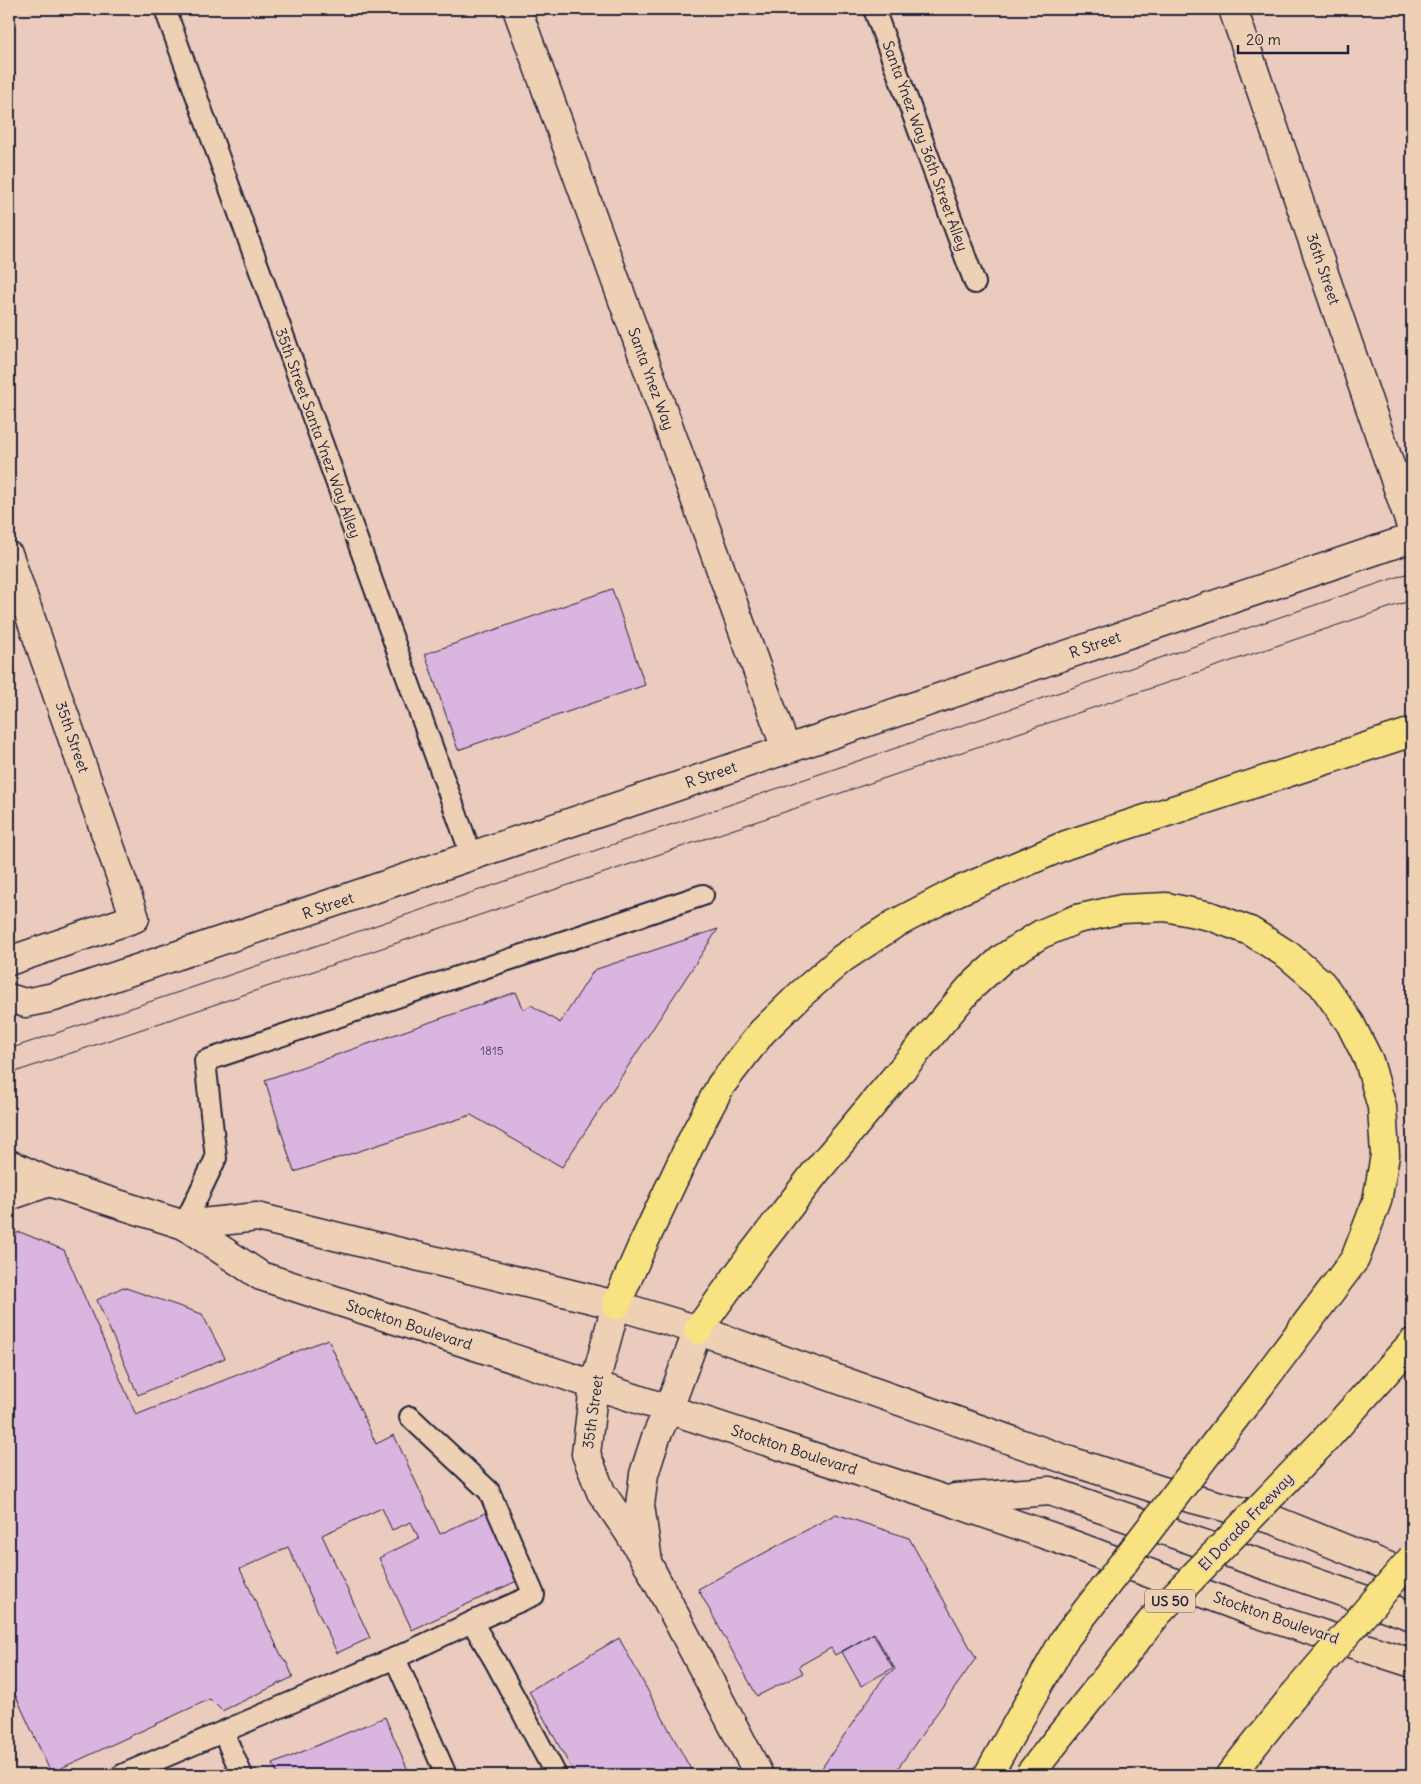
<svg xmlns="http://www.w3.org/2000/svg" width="1421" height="1784" font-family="Delius,sans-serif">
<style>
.building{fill:#d9b5df;stroke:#22223b}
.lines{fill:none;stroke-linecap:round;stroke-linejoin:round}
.service-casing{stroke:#22223b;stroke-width:24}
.minor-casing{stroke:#22223b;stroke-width:31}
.secondary-casing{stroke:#22223b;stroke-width:31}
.motorway-casing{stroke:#22223b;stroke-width:31}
.service{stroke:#eed1b5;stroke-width:20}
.minor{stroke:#eed1b5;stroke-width:28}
.secondary{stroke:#eed1b5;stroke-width:28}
.motorway{stroke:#f8e281;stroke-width:28}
.tram{stroke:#22223b;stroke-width:1}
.motorway-bridge-casing{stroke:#22223b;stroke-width:31;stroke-linecap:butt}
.motorway-bridge{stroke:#f8e281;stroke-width:28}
.labels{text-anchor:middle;stroke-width:4;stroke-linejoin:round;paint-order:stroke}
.number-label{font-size:12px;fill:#504764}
.shield{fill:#eed1b5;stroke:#5f5660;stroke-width:1}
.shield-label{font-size:14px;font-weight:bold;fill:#22223b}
.street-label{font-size:15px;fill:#22223b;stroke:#eed1b5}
</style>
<rect width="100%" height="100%" fill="#eacbbd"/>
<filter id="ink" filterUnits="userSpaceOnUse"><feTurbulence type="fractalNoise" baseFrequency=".02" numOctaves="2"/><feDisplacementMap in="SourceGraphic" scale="10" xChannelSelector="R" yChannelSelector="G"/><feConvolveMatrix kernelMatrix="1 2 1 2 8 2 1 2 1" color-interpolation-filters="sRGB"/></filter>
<g filter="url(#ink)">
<g class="building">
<path d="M612,589L645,685L458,750L425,654Z"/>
<path d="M718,929L562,1167L471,1115L294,1172L265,1080L516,992L524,1010L531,1005L560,1023L594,970Z"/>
<path d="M20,1232L64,1250L136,1415L328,1339L376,1444L394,1435L440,1534L487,1512L519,1580L412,1630L379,1558L419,1538L411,1522L392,1530L382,1508L322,1535L370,1638L337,1653L288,1547L240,1569L282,1657L287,1663L293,1677L222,1711L210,1699L51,1773L9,1681V1236Z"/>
<path d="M123,1287L202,1314L225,1358L138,1395L97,1300Z"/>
<path d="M836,1514L909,1538L976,1658L893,1775H817L884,1677L895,1669L874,1633L835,1655L831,1648L799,1666L803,1673L757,1696L698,1589Z"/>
<path d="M873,1634L893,1668L861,1686L842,1652Z"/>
<path d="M619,1638L694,1775H575L529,1691Z"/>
<path d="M385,1717L410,1775H278L273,1764Z"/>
</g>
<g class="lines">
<defs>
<g id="service">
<path d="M165,9L472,857"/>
<path d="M874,9L975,283"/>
<path d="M1394,477L1412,471"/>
<path d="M184,1225L216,1158L205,1061L703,895"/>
<path d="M410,1417L489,1491L534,1595L472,1622"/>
<path d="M395,1658L472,1622L496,1663L556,1775"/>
<path d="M223,1732L242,1775"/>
<path d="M122,1775L395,1658L446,1775"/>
</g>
<g id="minor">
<path d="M517,9L786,749"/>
<path d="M1233,9L1412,529"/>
<path d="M9,556L135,918L9,961"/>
<path d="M9,998L25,1003L54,997L1412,538"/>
<path d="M9,1196L49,1182"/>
<path d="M616,1305L594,1386L586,1454L601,1492L628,1531L649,1566L759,1775"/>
<path d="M647,1555L640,1505L644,1474L656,1437L669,1408L698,1330"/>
</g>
<g id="secondary">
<path d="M9,1164L49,1182L184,1225L261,1276L943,1499L1058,1539L1253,1612L1412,1663"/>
<path d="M184,1225L257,1217L616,1305L698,1330L1070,1461L1163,1491L1274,1520L1412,1576"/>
<path d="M955,1498L1050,1491L1412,1616"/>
</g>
<g id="motorway">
<path d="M616,1305L643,1244L696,1132L721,1085L762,1032L801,994L843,958L893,925L956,892L1066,845L1412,732"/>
<path d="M698,1330L754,1252L815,1173L970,988L1003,958L1041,934L1077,919L1122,909L1166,907L1210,916L1250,931L1288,955L1322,984L1350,1023L1369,1061L1382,1107L1385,1155L1377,1201L1355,1259L1260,1385"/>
<path d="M1326,1439L1412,1343"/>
<path d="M1230,1775L1294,1695"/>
</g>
</defs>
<use href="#service" class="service-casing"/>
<use href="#minor" class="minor-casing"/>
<use href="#secondary" class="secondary-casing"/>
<use href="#motorway" class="motorway-casing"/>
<use href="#service" class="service"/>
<use href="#minor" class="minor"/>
<use href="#secondary" class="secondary"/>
<use href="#motorway" class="motorway"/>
<g class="tram">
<path d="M9,1049L280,958L1412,572"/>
<path d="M9,1074L1412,600"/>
</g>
<defs>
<g id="motorway-bridge">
<path d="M1294,1695L1412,1558"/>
<path d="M988,1775L1064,1640L1260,1385"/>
<path d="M1029,1775L1158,1613L1326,1439"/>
</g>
</defs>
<use href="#motorway-bridge" class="motorway-bridge-casing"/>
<use href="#motorway-bridge" class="motorway-bridge"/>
</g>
</g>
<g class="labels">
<g class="number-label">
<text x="492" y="1055">1815</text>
</g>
<rect class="shield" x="1145" y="1589.5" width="50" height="23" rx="4"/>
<g class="shield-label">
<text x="1170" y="1606">US 50</text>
</g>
<g class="street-label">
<text transform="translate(925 146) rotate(70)" y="5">Santa Ynez Way 36th Street Alley</text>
<text transform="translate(1323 269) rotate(71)" y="5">36th Street</text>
<text transform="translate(651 379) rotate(70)" y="5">Santa Ynez Way</text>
<text transform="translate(318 433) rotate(70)" y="5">35th Street Santa Ynez Way Alley</text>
<text transform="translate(1095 645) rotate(-19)" y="5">R Street</text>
<text transform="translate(72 737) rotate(71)" y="5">35th Street</text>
<text transform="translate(711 775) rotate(-19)" y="5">R Street</text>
<text transform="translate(328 906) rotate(-19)" y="5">R Street</text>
<text transform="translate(409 1325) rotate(18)" y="5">Stockton Boulevard</text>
<text transform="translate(593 1412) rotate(-82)" y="5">35th Street</text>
<text transform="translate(794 1450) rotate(18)" y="5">Stockton Boulevard</text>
<text transform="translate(1246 1522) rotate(-46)" y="5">El Dorado Freeway</text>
<text transform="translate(1276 1618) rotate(19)" y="5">Stockton Boulevard</text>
</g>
</g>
<rect width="1421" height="1784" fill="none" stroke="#eed1b5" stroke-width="30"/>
<rect x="15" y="15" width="1391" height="1754" fill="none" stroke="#22223b" stroke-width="2" filter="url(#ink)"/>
<path d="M1238 45v8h110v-8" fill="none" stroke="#22223b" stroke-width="2.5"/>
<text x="1246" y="45" font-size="15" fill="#22223b" stroke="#eed1b5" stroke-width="4" paint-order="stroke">20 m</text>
</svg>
